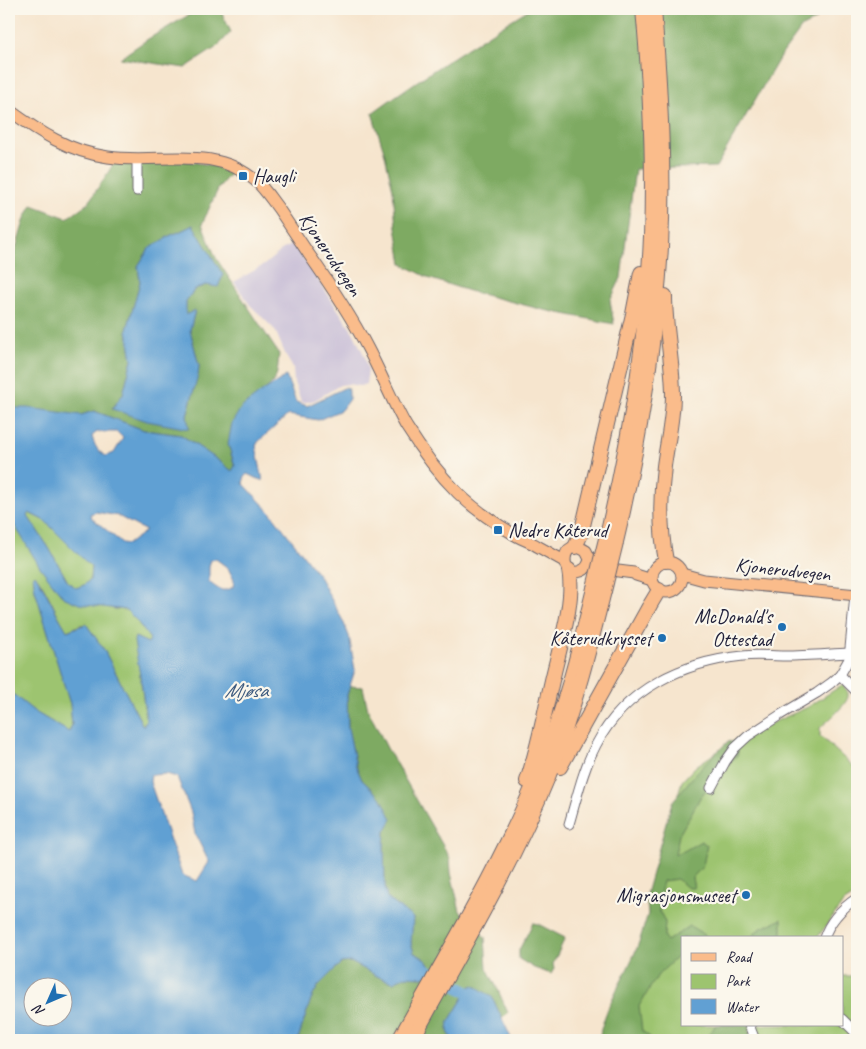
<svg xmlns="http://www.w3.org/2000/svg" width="866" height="1049" font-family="Caveat,sans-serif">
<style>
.industrial{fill:#c9bfd7}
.green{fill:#9dc46f;stroke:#607355}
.forest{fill:#7eaa62;stroke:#50664e;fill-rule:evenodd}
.water{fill:#61a0d3;stroke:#426187;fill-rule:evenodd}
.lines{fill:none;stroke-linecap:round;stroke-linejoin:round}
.river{stroke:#61a0d3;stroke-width:12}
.minor-casing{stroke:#6c666e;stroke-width:11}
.major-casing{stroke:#6c666e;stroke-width:13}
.highway-casing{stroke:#6c666e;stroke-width:16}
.minor{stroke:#fff;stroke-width:9}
.major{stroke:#fabc8b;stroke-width:11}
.highway{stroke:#fabc8b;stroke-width:14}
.highway-bridge-casing{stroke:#6c666e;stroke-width:16;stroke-linecap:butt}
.highway-bridge{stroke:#fabc8b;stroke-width:14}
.poi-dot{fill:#1f6fb2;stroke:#fbf7ec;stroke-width:2}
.labels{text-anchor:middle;stroke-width:4.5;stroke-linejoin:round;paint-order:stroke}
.poi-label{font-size:20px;fill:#22223b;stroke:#fbf7ec;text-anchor:end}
.street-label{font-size:20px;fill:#22223b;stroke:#fbf7ec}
.water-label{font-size:21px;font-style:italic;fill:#3e5b7f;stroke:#fbf7ec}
</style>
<rect width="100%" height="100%" fill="#fbf7ec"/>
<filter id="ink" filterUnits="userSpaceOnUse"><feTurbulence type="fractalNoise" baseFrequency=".02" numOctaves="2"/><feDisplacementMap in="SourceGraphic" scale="10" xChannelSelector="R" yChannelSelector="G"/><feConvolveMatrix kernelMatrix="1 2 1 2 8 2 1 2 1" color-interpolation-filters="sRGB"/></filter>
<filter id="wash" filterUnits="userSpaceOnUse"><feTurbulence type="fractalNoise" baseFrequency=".0096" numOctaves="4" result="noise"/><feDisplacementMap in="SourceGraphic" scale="20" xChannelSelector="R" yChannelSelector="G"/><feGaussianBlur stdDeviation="1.12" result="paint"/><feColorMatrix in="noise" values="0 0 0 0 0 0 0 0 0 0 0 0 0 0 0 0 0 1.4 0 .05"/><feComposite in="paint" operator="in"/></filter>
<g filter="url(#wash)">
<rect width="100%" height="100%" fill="#f6e5ce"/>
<path class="industrial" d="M294,244L353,332L365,357L368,370L366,384L360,386L348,384L340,385L315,400L302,403L294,383L293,368L287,358L275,330L250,305L234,282L264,265L283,249Z"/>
<g class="green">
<path d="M29,513L45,521L91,567L90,580L84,585L76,588L68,582L49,548L27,515Z"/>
<path d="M10,524L15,526L63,597L115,609L126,610L136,620L150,639L148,643L135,637L146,720L143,726L103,648L86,624L80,625L67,631C55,612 48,591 35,574L33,576L35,590L70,704L72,725L69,732L35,712L9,691Z"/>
<path d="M842,685C844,687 848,691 848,694C850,703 826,722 820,728V736L857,770V894L843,903L817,938H682V1025H842V976H855L857,974V1040H636L608,1025L651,923L648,895L682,781L696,766L736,739L808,707Z"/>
</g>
<g class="forest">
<path d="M199,9H220L231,32L217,47L185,68L120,58L148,39Z"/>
<path d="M529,9H823L816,20L802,27L780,57L716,167L635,169L621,278L610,301L614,324L544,310L469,291L431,279L402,264L396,227L393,190L384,151L372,113C423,76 476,42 529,9Z"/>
<path d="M116,159H174L234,169L219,187L202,224L216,258L279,354C277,372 279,380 263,391L231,454L235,466L232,472L215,458L181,435L144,430L94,411L81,415L9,408V272L25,218L32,205L67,218L88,203L109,171ZM193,225L206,285L195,289L186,301L185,316L195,311L190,330L199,366L198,375L187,416L112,409L123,394L132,359L127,330L140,282L138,266L150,247L162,241L169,236L179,232Z"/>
<path d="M350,686L363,687L368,710L387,748L450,858L451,873L460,911L485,937L487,968L498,990L508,1013L501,1018L492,997L470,987L449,1021L448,1031L452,1040H298L299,1036L311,999L319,985L341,963L351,962L379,977L393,982L406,976L423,977L422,957L414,953L411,943L413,918L387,898L385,886L384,847L385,831L382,799L362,780L356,766L348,728L347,695Z"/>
<path d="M730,741L731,744H737L738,754L701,796L679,835L675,854L684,851L701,841L707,845L703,866L692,878L694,888H688L677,879L663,881L661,890L659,910L665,922L664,937L667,941L690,926L705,935L706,938H682V952L658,975L639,1006L642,1031L654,1040H599C603,1010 621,984 633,957C639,945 642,932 646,920L648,914L646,894L672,802L697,772L724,745Z"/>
<path d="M782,919V938H751L759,929Z"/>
<path d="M533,923L538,924L565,938L553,964L554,969L551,974L534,968L519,959V950Z"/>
<path d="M716,1025H747L751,1040H704Z"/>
</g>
<g class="water">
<path d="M193,225L223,275L218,287L206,285L195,289L186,301V315L195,310L190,330L199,366L198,375L187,415L189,429L147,421L112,409L123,394L132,359L127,330L140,282L138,266L150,247L162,241L169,236L179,232Z"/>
<path d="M286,376L296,402L307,406L346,387L349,391V399L341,410L318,420L288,415L258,442L256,446L263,481L247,474L245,476L243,483L270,512L295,544L319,576L343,621L349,636L355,670L347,695L348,728L356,766L362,780L382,799L392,819L385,831L384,847L385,886L387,898L413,918L411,943L414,953L422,957L430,965L424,977L406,976L393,982L379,977L351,962L341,963L319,985L311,999L299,1036L298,1040H9V691L35,712L69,732L72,725L70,704L35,590L33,576L35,574C47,592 55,612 67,631L86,624L103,648L143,726L146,720L141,681L134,641L135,637L148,643L150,639L136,620L126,610L79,604L63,597L40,567L15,526L10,524L9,528V408H28L81,415L94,411L144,430L181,435L215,458L232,471L235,466L228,444L232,423L241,408L263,391ZM97,432H117L123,438L114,453L106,456C98,452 94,445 92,436ZM96,512L118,516L146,531L128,544L122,543L92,518L90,514ZM29,513L45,521L91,567L90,580L84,585L76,588L68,582L49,548L27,515ZM216,559L228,568L234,580L233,587C222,594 217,588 209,582V566L211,560ZM166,774L177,777L191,812L195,834L209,862L197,881L182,875L150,782L151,775ZM32,986H62V1016H32Z"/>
<path d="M474,985L492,997L512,1040H452L448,1031L449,1021L470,987Z"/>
</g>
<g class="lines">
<path class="river" d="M427,970L467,992"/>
</g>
</g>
<g filter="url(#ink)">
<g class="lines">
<defs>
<g id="minor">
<path d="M137,160V191"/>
<path d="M840,675L857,692"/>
<path d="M711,788L725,762L735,748L748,736L780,715L817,693L831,683L840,675L849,659L855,595"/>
<path d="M569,824C577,797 583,769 596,745C625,689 683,662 743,656C756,654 771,656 785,656C806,656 828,654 849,653"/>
<path d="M824,938C830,920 842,908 857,898"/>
<path d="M842,1019L857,1034"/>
<path d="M749,1025L755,1040"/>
</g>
<g id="major">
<path d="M9,110C39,132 70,152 108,157C159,165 212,143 256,181C265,189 271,199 278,208C288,223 298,238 308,253C329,283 350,314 367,347C381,373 392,401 406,426C421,450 438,473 458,493C475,510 496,524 517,536C524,540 531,542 537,546C546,551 555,556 564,561"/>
<path d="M590,559C589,564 587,569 581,571C558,580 560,534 586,551L590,559L606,567"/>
<circle cx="667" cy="577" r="15"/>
<path d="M602,570H610L634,573L636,575L652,580"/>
<path d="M682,574L704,580L857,595"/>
</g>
<g id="highway">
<path d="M665,296C665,329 673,362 673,395C673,419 667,443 664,466C660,498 660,530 666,561"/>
<path d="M606,539C630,438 647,339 651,236C654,160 650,84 643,9"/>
<path d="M616,542C639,445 655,347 661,247C665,167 660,88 654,9"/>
<path d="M575,547L581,534L633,314L641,273"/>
<path d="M560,767L650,605L659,590"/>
<path d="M527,781C539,746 545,709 554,672C561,642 575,599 569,570"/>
<path d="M399,1040C447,953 500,867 538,774C563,714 579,651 594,588"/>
<path d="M412,1040C459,954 511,868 548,777C572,717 588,654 604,591"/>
</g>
</defs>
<use href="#minor" class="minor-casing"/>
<use href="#major" class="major-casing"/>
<use href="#highway" class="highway-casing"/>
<use href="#minor" class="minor"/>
<use href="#major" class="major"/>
<use href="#highway" class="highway"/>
<defs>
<g id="highway-bridge">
<path d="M594,588L606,539"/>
<path d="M604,591L616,542"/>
</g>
</defs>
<use href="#highway-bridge" class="highway-bridge-casing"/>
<use href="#highway-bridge" class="highway-bridge"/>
</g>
</g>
<g class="poi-dot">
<rect x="238" y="171" width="10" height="10" rx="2.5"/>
<rect x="493" y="525" width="10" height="10" rx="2.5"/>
<circle cx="782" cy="627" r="5"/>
<circle cx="662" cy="638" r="5"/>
<circle cx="746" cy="895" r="5"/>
</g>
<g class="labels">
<g class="poi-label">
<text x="253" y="183" text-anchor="start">Haugli</text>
<text x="508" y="537" text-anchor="start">Nedre Kåterud</text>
<text x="772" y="623">McDonald's<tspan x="772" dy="23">Ottestad</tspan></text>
<text x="652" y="645">Kåterudkrysset</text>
<text x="736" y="902">Migrasjonsmuseet</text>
</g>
<g class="street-label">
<text transform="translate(331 254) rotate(56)" y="7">Kjonerudvegen</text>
<text transform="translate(783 569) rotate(6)" y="7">Kjonerudvegen</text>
</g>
<g class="water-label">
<text x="246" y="697">Mjøsa</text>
</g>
</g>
<rect width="866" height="1049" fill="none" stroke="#fbf7ec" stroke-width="30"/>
<rect x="681" y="936" width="162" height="90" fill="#fbf7ec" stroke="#a4a2a5"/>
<rect x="691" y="953" width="25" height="8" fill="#fabc8b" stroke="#a4a2a5"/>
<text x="726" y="962" font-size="15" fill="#22223b">Road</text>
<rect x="691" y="974" width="25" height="15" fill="#9dc46f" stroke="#a4a2a5"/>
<text x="726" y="986" font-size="15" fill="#22223b">Park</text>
<rect x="691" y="999" width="25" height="15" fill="#61a0d3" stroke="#a4a2a5"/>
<text x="726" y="1012" font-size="15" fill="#22223b">Water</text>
<g transform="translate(48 1002) rotate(225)"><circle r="24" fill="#fbf7ec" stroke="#a4a2a5"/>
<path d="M0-4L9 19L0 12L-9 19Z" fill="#1f6fb2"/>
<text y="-8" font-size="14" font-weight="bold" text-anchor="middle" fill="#22223b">N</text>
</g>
</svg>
